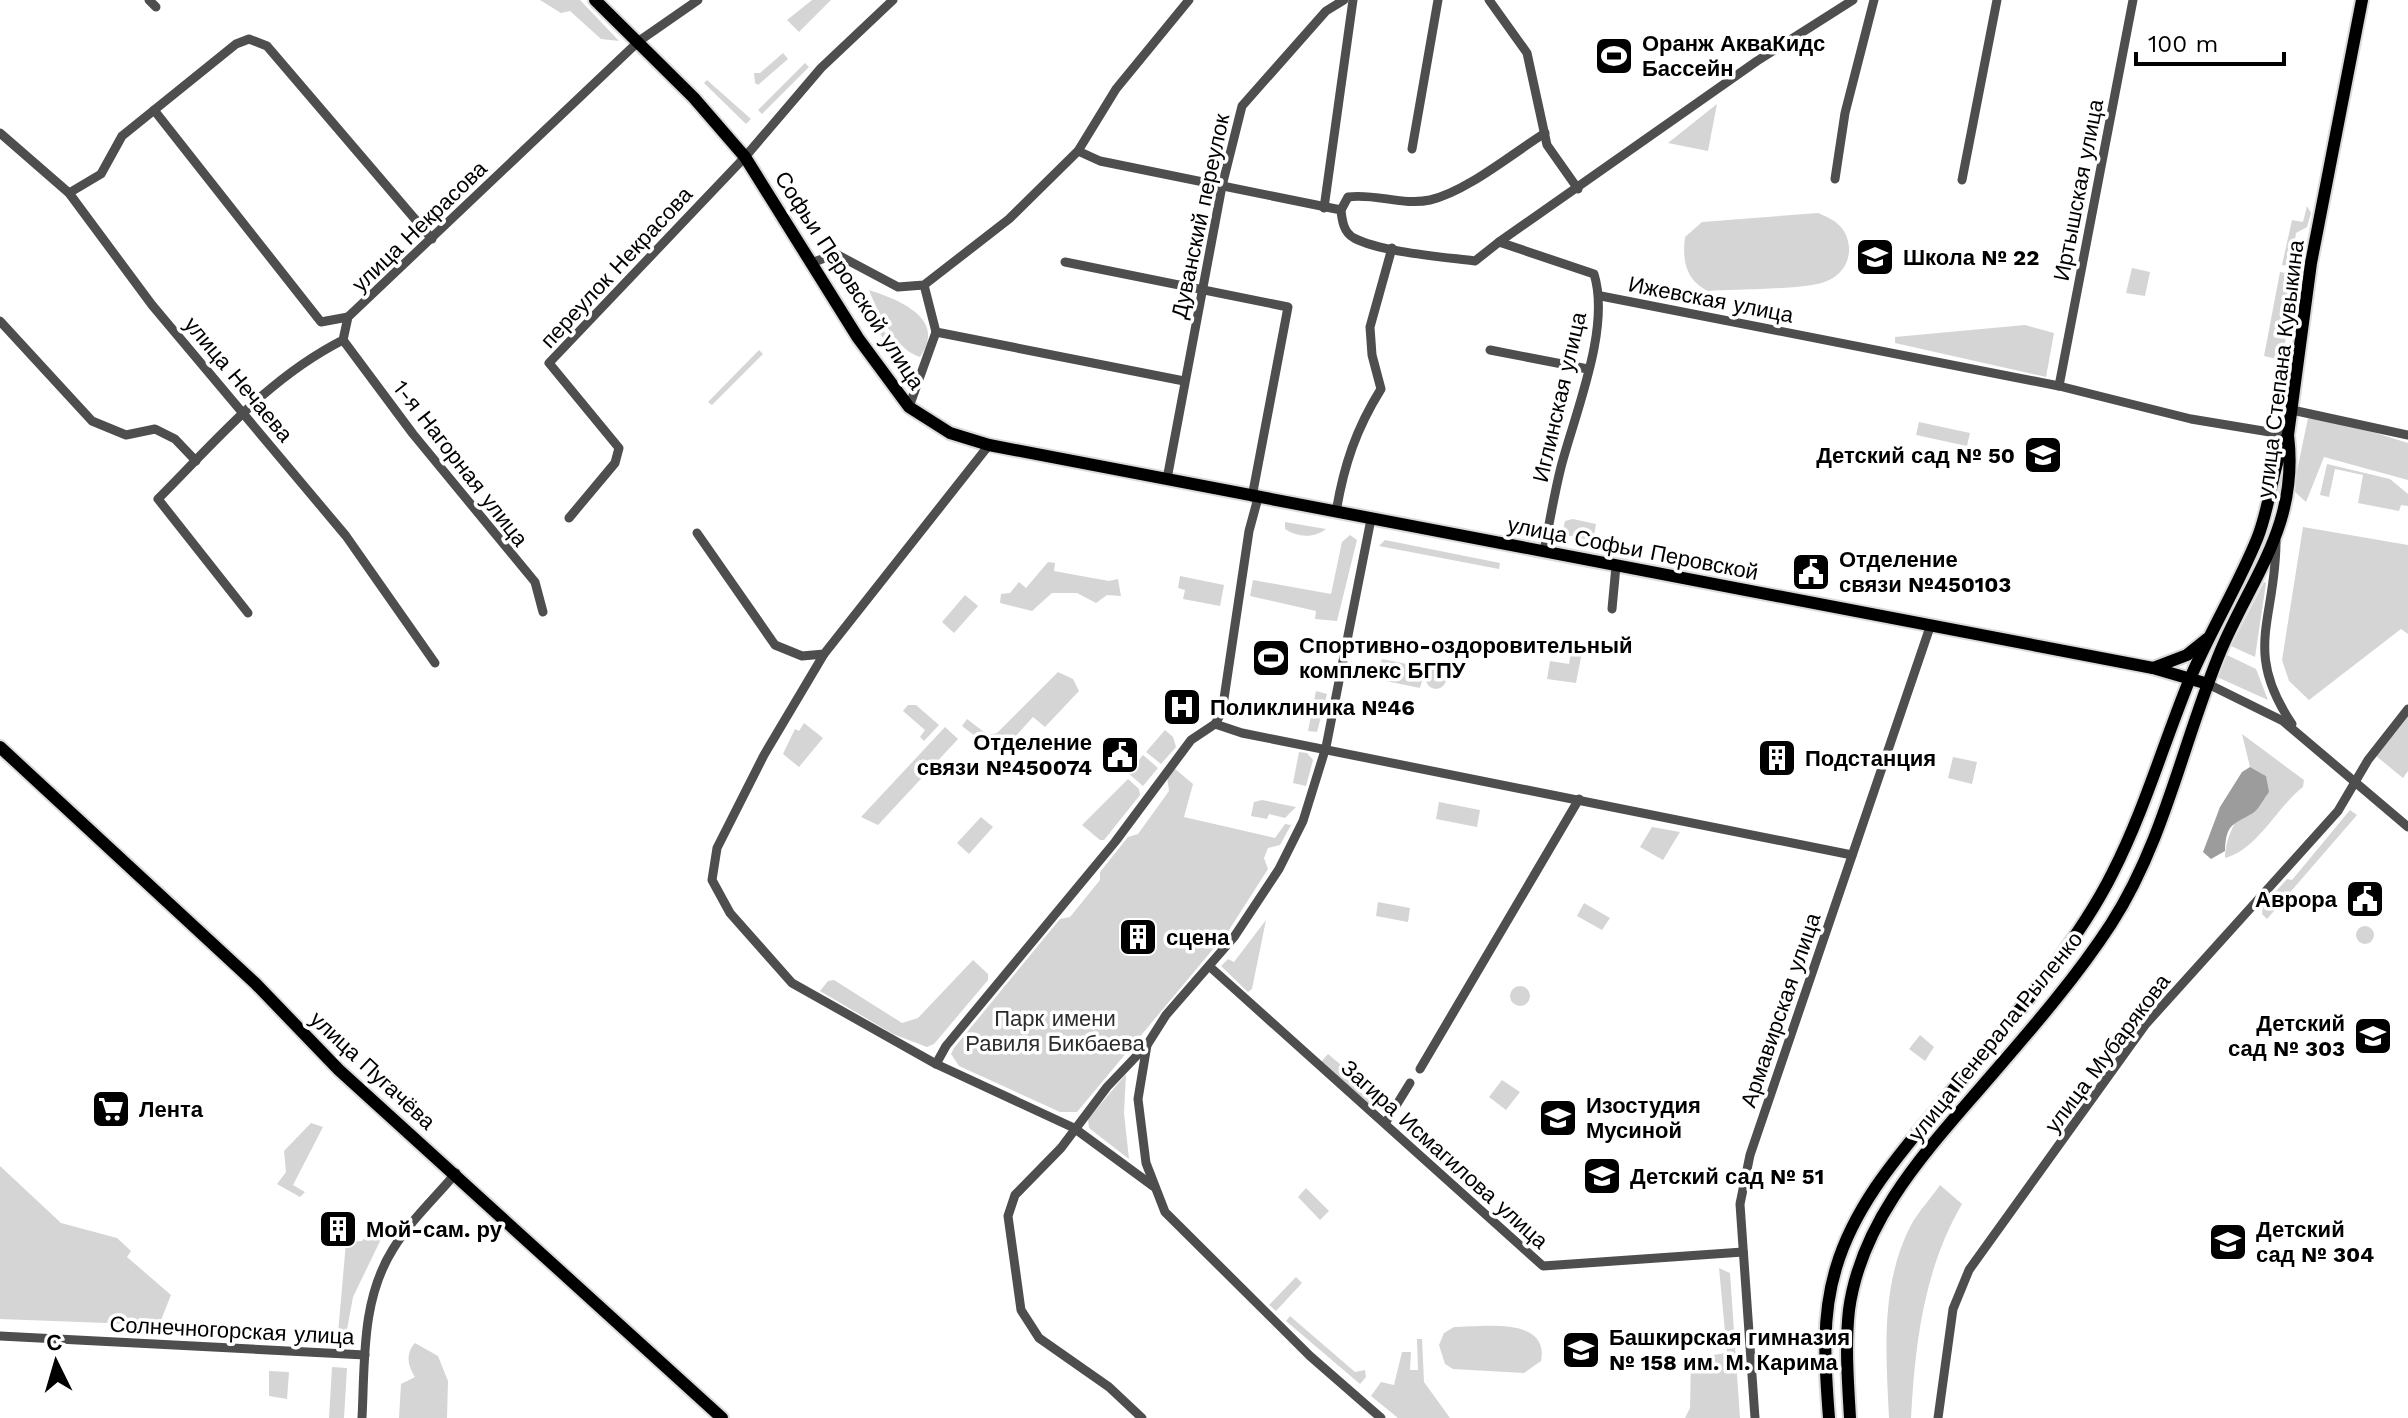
<svg xmlns="http://www.w3.org/2000/svg" width="2408" height="1418" font-family="'Work Sans',sans-serif">
<style>
.green{fill:#d5d5d5}
.water{fill:#9c9c9c}
.lines{fill:none;stroke-linecap:round;stroke-linejoin:round}
.major-casing{stroke:#dbdbdb;stroke-width:16}
.minor{stroke:#4e4e4e;stroke-width:9}
.major{stroke:#000;stroke-width:12}
.labels{text-anchor:middle;stroke-width:7;stroke-linejoin:round;paint-order:stroke}
.poi-label{font-size:22px;font-weight:bold;fill:#000;stroke:#fff;text-anchor:start}
.street-label{font-size:22px;fill:#000;stroke:#fff}
.park-label{font-size:22px;fill:#2c2c2c;stroke:#fff}
</style>
<rect width="100%" height="100%" fill="#fff"/>
<g class="green">
<path d="M540,0H580L619,41L601,39L570,11L561,13Z"/>
<path d="M812,0H831L799,32L787,20Z"/>
<path d="M783,53L788,59L758,85L755,83L754,73H760Z"/>
<path d="M805,63L809,67L762,114L758,110Z"/>
<path d="M707,80L751,119L746,124L704,83Z"/>
<path d="M1717,104L1708,151L1668,143Z"/>
<path d="M2307,206L2311,213L2307,227L2296,233L2291,267L2282,265L2292,220L2303,222Z"/>
<path d="M1818,213C1835,220 1847,227 1849,247C1850,263 1841,275 1827,281C1807,290 1734,289 1708,291C1686,280 1682,261 1685,237L1702,222Z"/>
<path d="M835,268L843,269L914,376L913,382Z"/>
<path d="M2132,268L2150,272L2145,296L2126,293Z"/>
<path d="M2280,272L2292,274L2282,324L2287,332L2269,426L2265,425L2277,359L2264,356Z"/>
<path d="M869,290C900,300 947,319 920,357C896,350 878,313 869,290Z"/>
<path d="M2025,325L2054,333L2046,377L1895,343V337Z"/>
<path d="M759,350L763,354L712,405L708,402Z"/>
<path d="M2308,418L2360,428L2408,443V480L2324,457L2306,502L2293,490Z"/>
<path d="M1919,422L1970,433L1967,446L1916,435Z"/>
<path d="M2327,464L2390,479L2408,494V506L2401,505L2399,511L2358,503L2363,475L2335,469L2329,497L2320,495Z"/>
<path d="M1573,519L1596,524L1593,541L1562,534L1565,521Z"/>
<path d="M1285,522L1326,529C1315,538 1298,538 1285,529Z"/>
<path d="M2303,527L2408,545V634L2401,629L2309,700L2289,681L2282,660Z"/>
<path d="M1350,535L1357,540L1337,621L1315,619L1316,611L1250,596L1253,580L1331,594L1342,542Z"/>
<path d="M1385,540L1500,563L1499,569L1379,546Z"/>
<path d="M1048,562L1055,563L1054,571L1109,581L1118,579L1121,596L1107,595L1096,603L1077,593H1052L1032,611L1000,603L1001,594L1010,593L1019,582L1026,588Z"/>
<path d="M1180,576L1224,585L1220,606L1183,599L1185,590L1178,588Z"/>
<path d="M2264,582L2266,583L2255,657L2231,646Z"/>
<path d="M965,595L978,606L954,633L942,622Z"/>
<path d="M1572,645L1583,647L1576,683L1547,679L1550,661L1569,664Z"/>
<path d="M2227,655L2256,669L2268,700L2217,677Z"/>
<path d="M1382,659L1422,667L1425,670L1420,688L1376,679Z"/>
<circle cx="1436" cy="679" r="10"/>
<path d="M1058,672L1073,679L1079,691L1045,727L1033,717L1002,751L997,753L962,726L967,719L988,735L997,733Z"/>
<path d="M1316,691L1327,694L1317,732L1308,731Z"/>
<path d="M908,705H916L939,725L924,741L920,737L925,730L903,711Z"/>
<path d="M2408,715V771L2403,778L2376,756Z"/>
<path d="M804,723L823,738L799,767L783,754L795,729L799,731Z"/>
<path d="M945,727L958,739L878,825L861,817Z"/>
<path d="M1165,730L1173,737L1176,747L1161,764L1146,752Z"/>
<path d="M2242,734L2304,780L2303,787C2277,807 2257,850 2225,858C2226,825 2249,804 2266,776L2250,767Z"/>
<path d="M1299,752L1307,753L1313,760L1306,786L1293,783Z"/>
<path d="M1143,755L1158,768L1143,786L1128,773Z"/>
<path d="M1953,757L1977,762L1972,784L1948,778Z"/>
<path d="M1174,768L1193,784L1184,817L1275,838L1285,824L1291,825L1280,845L1268,848L1264,858L1268,869L1229,930L1077,1112H1060L959,1066L951,1054L954,1048L1060,919L1070,917L1100,880V872L1128,837L1138,834L1169,791L1167,777Z"/>
<path d="M1128,779L1139,789L1140,795L1104,840H1100L1082,825Z"/>
<path d="M1262,800L1296,807L1285,818L1269,814L1267,819L1251,816L1254,802Z"/>
<path d="M1439,802L1480,810L1477,827L1436,819Z"/>
<path d="M2350,810L2357,815L2267,919L2262,914L2263,906L2287,879L2292,880Z"/>
<path d="M981,817L993,827L969,854L957,843Z"/>
<path d="M1652,827L1680,832L1663,860L1640,847Z"/>
<path d="M1378,902L1410,908L1408,922L1376,916Z"/>
<path d="M1584,903L1610,918L1602,930L1577,916Z"/>
<path d="M1266,920L1252,989L1248,992L1221,966L1228,959L1234,962Z"/>
<circle cx="2365" cy="935" r="9"/>
<path d="M973,960L988,974V980L934,1044L927,1047L893,1034L820,991L828,981L834,980L902,1023L918,1018Z"/>
<circle cx="1520" cy="996" r="10"/>
<path d="M1920,1035L1934,1047L1925,1061L1909,1049Z"/>
<path d="M1328,1054L1367,1087H1379V1104L1371,1105L1321,1062Z"/>
<path d="M1126,1074L1124,1113L1129,1159L1089,1128L1088,1119Z"/>
<path d="M1502,1080L1520,1092L1506,1110L1489,1097Z"/>
<path d="M311,1123L323,1127L293,1185L305,1192L300,1197L277,1184L286,1172L284,1151Z"/>
<path d="M0,1166L61,1223L117,1238L131,1251L127,1257L171,1295L159,1325L0,1319Z"/>
<path d="M1940,1185L1962,1204C1924,1269 1915,1343 1911,1418H1889C1886,1352 1880,1285 1911,1225C1919,1211 1931,1198 1940,1185Z"/>
<path d="M1306,1188L1329,1211L1320,1220L1298,1197Z"/>
<path d="M368,1233L382,1237L353,1297L344,1346L337,1345L346,1242L362,1241Z"/>
<path d="M1719,1268L1730,1273L1740,1418H1685L1690,1408L1691,1358L1727,1353Z"/>
<path d="M1296,1277L1302,1283L1276,1311L1269,1305Z"/>
<path d="M1290,1316L1355,1372L1365,1370L1366,1377L1360,1384L1286,1321Z"/>
<path d="M1454,1327C1482,1327 1550,1316 1541,1361L1524,1373L1453,1369L1445,1364L1439,1345L1444,1333Z"/>
<path d="M1417,1339H1422L1424,1382L1450,1418H1398L1371,1396L1381,1382L1394,1385L1402,1352H1411L1410,1370H1418Z"/>
<path d="M415,1343L438,1356L448,1381L447,1418H399L401,1384L415,1377C408,1366 405,1354 415,1343Z"/>
<path d="M332,1367L347,1368L344,1418H329Z"/>
<path d="M269,1371L289,1372L287,1399L269,1396Z"/>
</g>
<path class="water" d="M2250,767L2266,776L2269,792C2264,798 2259,809 2253,813C2233,825 2226,823 2225,851L2211,859L2203,852L2220,807L2242,772Z"/>
<g class="lines">
<defs>
<g id="major">
<path d="M595,0L694,98L745,157L858,338L909,407L950,433L989,445L2153,668L2208,684"/>
<path d="M2153,668L2187,655L2207,639"/>
<path d="M0,747L255,983L339,1070L722,1418"/>
<path d="M1829,1418C1825,1367 1821,1317 1836,1268C1854,1207 1896,1158 1936,1110C1994,1040 2073,953 2113,872C2144,811 2163,745 2189,681C2209,633 2237,588 2257,539C2271,505 2271,468 2288,435"/>
<path d="M1850,1418C1848,1382 1845,1346 1849,1310C1861,1220 1927,1150 1983,1085C2027,1034 2074,981 2111,924C2165,840 2183,741 2221,650C2253,575 2299,524 2288,435L2311,263L2362,0"/>
</g>
</defs>
<use href="#major" class="major-casing"/>
<g class="minor">
<path d="M149,0L156,7"/>
<path d="M1489,0L1527,53L1547,145L1578,189"/>
<path d="M154,110L321,322L348,317"/>
<path d="M0,133L69,193L152,305L346,536L435,663"/>
<path d="M1412,149L1438,0"/>
<path d="M1078,151L1100,161L1341,210C1342,221 1344,233 1354,238C1380,252 1444,257 1475,261L1499,242L1594,274C1611,328 1575,413 1561,467C1554,495 1549,524 1544,552"/>
<path d="M1835,179L1845,113L1874,0"/>
<path d="M1962,180L1997,0"/>
<path d="M69,193L101,174L122,136L236,44L249,39L267,46L432,239"/>
<path d="M1324,208L1353,0"/>
<path d="M1341,210L1348,197C1375,193 1403,206 1430,200C1466,192 1513,153 1545,133"/>
<path d="M1499,242L1757,61L1853,0"/>
<path d="M1065,262L1288,307L1252,497"/>
<path d="M811,263L836,254L898,287L924,285L1009,219L1078,151L1116,89L1189,0"/>
<path d="M924,285L936,332L1184,381"/>
<path d="M1601,296L2059,386L2191,419L2288,435"/>
<path d="M0,321L92,421L126,435L155,429L175,439L196,461"/>
<path d="M343,340L413,434L535,582L543,612"/>
<path d="M1490,350L1588,369"/>
<path d="M2059,386L2133,0"/>
<path d="M909,407L936,332"/>
<path d="M2292,410L2408,435"/>
<path d="M1167,479L1222,186L1242,106L1326,11L1344,0"/>
<path d="M1336,512C1344,465 1356,429 1381,389L1372,355L1370,327L1392,248"/>
<path d="M569,518L615,463L619,448L549,363L745,157L821,68L893,0"/>
<path d="M1371,519L1326,747L1303,821L1279,869L1234,937L1166,1015L1147,1045L1138,1099L1146,1163L1165,1212L1310,1356L1381,1418"/>
<path d="M697,533L775,645L802,656L824,654L989,445"/>
<path d="M2276,541C2276,620 2242,650 2292,724"/>
<path d="M1612,609L1616,566"/>
<path d="M248,613L158,499C216,441 268,378 343,340L348,317L639,41L698,0"/>
<path d="M824,654L764,755L717,848L712,880L730,913L792,983L936,1064L1074,1128L1153,1186"/>
<path d="M2208,684L2283,721L2408,827"/>
<path d="M1215,724L1242,733L1852,855"/>
<path d="M1209,966L1543,1266L1743,1252"/>
<path d="M936,1064L946,1046L1115,842L1191,740L1215,724L1222,712L1249,531L1258,498"/>
<path d="M1420,1069L1579,799"/>
<path d="M1386,1122L1410,1083"/>
<path d="M0,1336L365,1355"/>
<path d="M362,1418C365,1361 361,1300 393,1249C410,1221 435,1198 456,1173"/>
<path d="M1142,1418L1109,1387L1039,1338L1021,1310L1008,1216L1015,1195L1061,1148L1107,1087L1147,1045"/>
<path d="M1755,1418L1740,1204L1750,1155L1930,627"/>
<path d="M1938,1418L1953,1309L1969,1270L2145,1025L2338,811L2368,760L2408,709"/>
</g>
<use href="#major" class="major"/>
</g>
<defs>
<symbol id="stadium-square" viewBox="-11 -11 22 22"><rect x="-9" y="-9" width="18" height="18" rx="4" fill="#000" stroke="#fff"/><path d="M0-5a6.5 5 0 1 0 0 10a6.5 5 0 1 0 0-10ZM-3.5-1.8h7v3.6h-7Z" fill="#fff"/></symbol>
<symbol id="school-square" viewBox="-11 -11 22 22"><rect x="-9" y="-9" width="18" height="18" rx="4" fill="#000" stroke="#fff"/><path d="M0-5L7-2L0 1L-7-2ZM-4 1L0 2.5L4 1V4Q0 6-4 4Z" fill="#fff"/></symbol>
<symbol id="civic-square" viewBox="-11 -11 22 22"><rect x="-9" y="-9" width="18" height="18" rx="4" fill="#000" stroke="#fff"/><path d="M-.6-6.5H3V-4.5H.6V-3L4-1V1h2V6H-6V1h2V-1L-.6-3ZM-1.2 2.5V6h2.4V2.5Z" fill="#fff"/></symbol>
<symbol id="hospital-square" viewBox="-11 -11 22 22"><rect x="-9" y="-9" width="18" height="18" rx="4" fill="#000" stroke="#fff"/><path d="M-5-5h3v3.5h4V-5h3V5h-3V1.5h-4V5h-3Z" fill="#fff"/></symbol>
<symbol id="building-square" viewBox="-11 -11 22 22"><rect x="-9" y="-9" width="18" height="18" rx="4" fill="#000" stroke="#fff"/><path d="M-4-6H4V6H1V3H-1V6H-4ZM-2.5-4.3h1.7v1.8h-1.7ZM.8-4.3h1.7v1.8H.8ZM-2.5-1h1.7V.8h-1.7ZM.8-1h1.7V.8H.8Z" fill="#fff"/></symbol>
<symbol id="supermarket-square" viewBox="-11 -11 22 22"><rect x="-9" y="-9" width="18" height="18" rx="4" fill="#000" stroke="#fff"/><path d="M-6-5.5h2.5l.6 2H6L4.5 2H-2.5L-4.4-4H-6ZM-1.5 3.2a1.3 1.3 0 1 0 .1 0ZM3 3.2a1.3 1.3 0 1 0 .1 0Z" fill="#fff"/></symbol>
</defs>
<g fill-rule="evenodd">
<use href="#stadium-square" x="1592" y="34" width="44" height="44"/>
<use href="#school-square" x="1853" y="235" width="44" height="44"/>
<use href="#school-square" x="2021" y="433" width="44" height="44"/>
<use href="#civic-square" x="1789" y="550" width="44" height="44"/>
<use href="#stadium-square" x="1249" y="636" width="44" height="44"/>
<use href="#hospital-square" x="1160" y="685" width="44" height="44"/>
<use href="#civic-square" x="1098" y="733" width="44" height="44"/>
<use href="#building-square" x="1755" y="736" width="44" height="44"/>
<use href="#civic-square" x="2343" y="877" width="44" height="44"/>
<use href="#building-square" x="1116" y="915" width="44" height="44"/>
<use href="#school-square" x="2351" y="1014" width="44" height="44"/>
<use href="#supermarket-square" x="89" y="1087" width="44" height="44"/>
<use href="#school-square" x="1536" y="1096" width="44" height="44"/>
<use href="#school-square" x="1580" y="1154" width="44" height="44"/>
<use href="#building-square" x="316" y="1207" width="44" height="44"/>
<use href="#school-square" x="2206" y="1220" width="44" height="44"/>
<use href="#school-square" x="1559" y="1328" width="44" height="44"/>
</g>
<g class="labels">
<g class="poi-label">
<text x="1642" y="51">Оранж АкваКидс<tspan x="1642" dy="25">Бассейн</tspan></text>
<text x="1903" y="265">Школа № 22</text>
<text x="2015" y="463" text-anchor="end">Детский сад № 50</text>
<text x="1839" y="567">Отделение<tspan x="1839" dy="25">связи №450103</tspan></text>
<text x="1299" y="653">Спортивно-оздоровительный<tspan x="1299" dy="25">комплекс БГПУ</tspan></text>
<text x="1210" y="715">Поликлиника №46</text>
<text x="1092" y="750" text-anchor="end">Отделение<tspan x="1092" dy="25">связи №450074</tspan></text>
<text x="1805" y="766">Подстанция</text>
<text x="2337" y="907" text-anchor="end">Аврора</text>
<text x="1166" y="945">сцена</text>
<text x="2345" y="1031" text-anchor="end">Детский<tspan x="2345" dy="25">сад № 303</tspan></text>
<text x="1586" y="1113">Изостудия<tspan x="1586" dy="25">Мусиной</tspan></text>
<text x="139" y="1117">Лента</text>
<text x="1630" y="1184">Детский сад № 51</text>
<text x="366" y="1237">Мой-сам. ру</text>
<text x="2256" y="1237">Детский<tspan x="2256" dy="25">сад № 304</tspan></text>
<text x="1609" y="1345">Башкирская гимназия<tspan x="1609" dy="25">№ 158 им. М. Карима</tspan></text>
</g>
<g class="street-label">
<text transform="translate(2078 190) rotate(-79)" y="8">Иртышская улица</text>
<text transform="translate(1200 216) rotate(-78)" y="8">Дуванский переулок</text>
<text transform="translate(419 226) rotate(-44)" y="8">улица Некрасова</text>
<text transform="translate(616 267) rotate(-47)" y="8">переулок Некрасова</text>
<text transform="translate(850 280) rotate(57)" y="8">Софьи Перовской улица</text>
<text transform="translate(1711 299) rotate(11)" y="8">Ижевская улица</text>
<text transform="translate(2280 369) rotate(-83)" y="8">улица Степана Кувыкина</text>
<text transform="translate(239 379) rotate(50)" y="8">улица Нечаева</text>
<text transform="translate(1559 397) rotate(-77)" y="8">Иглинская улица</text>
<text transform="translate(461 463) rotate(52)" y="8">1-я Нагорная улица</text>
<text transform="translate(1633 548) rotate(11)" y="8">улица Софьи Перовской</text>
<text transform="translate(1780 1010) rotate(-71)" y="8">Армавирская улица</text>
<text transform="translate(1995 1036) rotate(-51)" y="8">улица Генерала Рыленко</text>
<text transform="translate(2107 1053) rotate(-53)" y="8">улица Мубарякова</text>
<text transform="translate(373 1070) rotate(43)" y="8">улица Пугачёва</text>
<text transform="translate(1445 1154) rotate(42)" y="8">Загира Исмагилова улица</text>
<text transform="translate(232 1330) rotate(3)" y="8">Солнечногорская улица</text>
</g>
<g class="park-label">
<text x="1055" y="1026">Парк имени<tspan x="1055" dy="25">Равиля Бикбаева</tspan></text>
</g>
</g>
<g transform="translate(56 1362) rotate(355)" stroke="#ffffff" stroke-width="6" paint-order="stroke">
<path d="M0-6L14 30L0 20L-14 30Z" fill="#000000"/>
<text y="-12" font-size="22" font-weight="bold" text-anchor="middle" fill="#000000">С</text>
</g>
<path d="M2136 52v12h148v-12" fill="none" stroke="#000000" stroke-width="4"/>
<text x="2148" y="52" font-size="24" fill="#000000" stroke="#ffffff" stroke-width="6" paint-order="stroke">100 m</text>
</svg>
